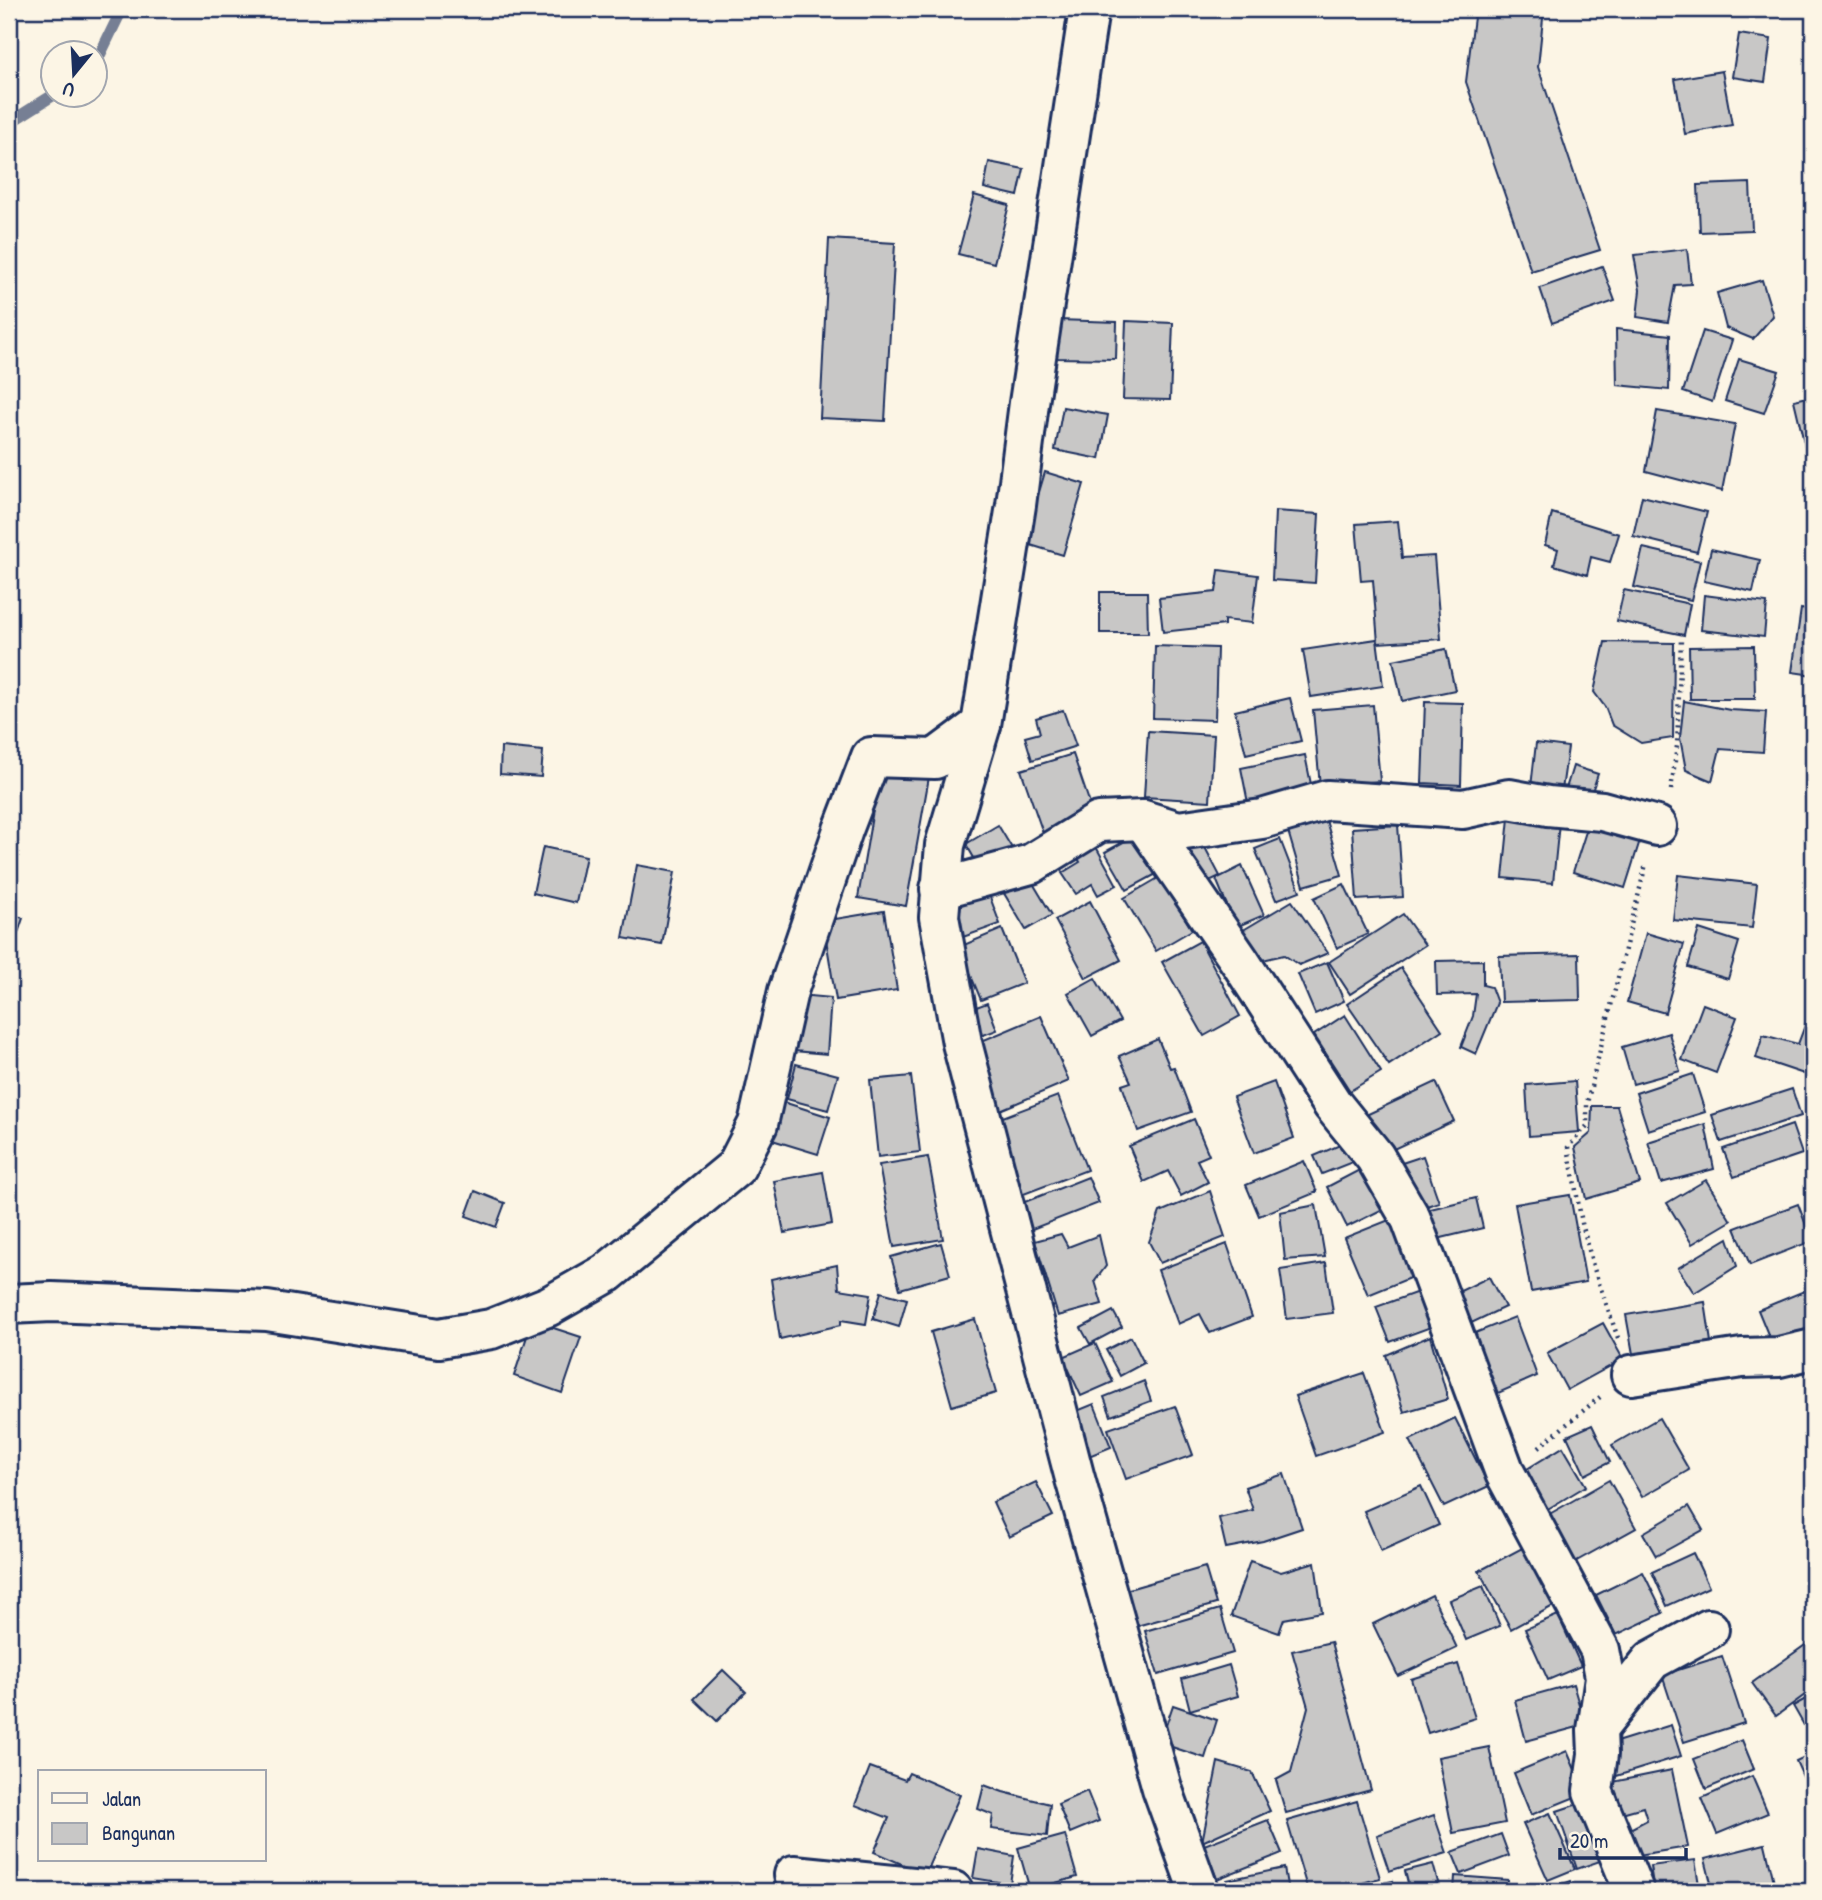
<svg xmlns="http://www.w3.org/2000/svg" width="1822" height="1900" font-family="'Patrick Hand',sans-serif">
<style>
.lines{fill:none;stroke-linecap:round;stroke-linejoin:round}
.stream{stroke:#767f94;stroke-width:12}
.building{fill:#c8c7c6;stroke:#1b2f5e;stroke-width:2}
.minor-casing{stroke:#1b2f5e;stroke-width:44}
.path{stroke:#1b2f5e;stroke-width:4.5;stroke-dasharray:2 5;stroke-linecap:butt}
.minor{stroke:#fcf5e5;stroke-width:38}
</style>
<rect width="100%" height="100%" fill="#fcf5e5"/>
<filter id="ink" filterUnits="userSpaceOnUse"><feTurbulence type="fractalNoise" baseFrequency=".0143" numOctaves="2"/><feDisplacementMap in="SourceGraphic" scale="14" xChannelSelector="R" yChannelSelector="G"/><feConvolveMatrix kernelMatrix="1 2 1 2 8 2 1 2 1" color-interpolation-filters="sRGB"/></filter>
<g filter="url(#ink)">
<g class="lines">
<g class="stream">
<path d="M94,67L122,9"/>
<path d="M9,123L55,94"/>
</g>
</g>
<g class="building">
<path d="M1475,9H1544L1538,67L1600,250L1531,271L1466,82Z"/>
<path d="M1739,34L1771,39L1765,82L1732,77Z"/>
<path d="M1722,71L1732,125L1685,134L1675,79Z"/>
<path d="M989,162L1024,169L1018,196L984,188Z"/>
<path d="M1750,183L1752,230L1700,232L1698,185Z"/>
<path d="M974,195L1009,205L994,263L958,254Z"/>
<path d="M829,239L895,243L885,421L820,418Z"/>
<path d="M1687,249L1691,284L1675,285L1668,322L1637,317L1640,290L1634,255Z"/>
<path d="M1602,266L1615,301L1552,323L1540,288Z"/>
<path d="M1762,280L1773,316L1753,339L1726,328L1717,293Z"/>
<path d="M1058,320L1117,322L1116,359L1057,358Z"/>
<path d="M1126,321L1173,323L1170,400L1123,399Z"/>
<path d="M1616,329L1670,335L1669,390L1617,385Z"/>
<path d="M1703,331L1732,340L1712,402L1683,392Z"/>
<path d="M1739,359L1779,371L1764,413L1725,401Z"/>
<path d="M1813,396V471L1811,472L1794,400Z"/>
<path d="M1063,407L1108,415L1100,459L1055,450Z"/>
<path d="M1657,411L1735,424L1722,491L1646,471Z"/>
<path d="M1045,472L1084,484L1063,555L1024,543Z"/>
<path d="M1642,496L1707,512L1697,552L1633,536Z"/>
<path d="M1275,511L1319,514L1315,583L1272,580Z"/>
<path d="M1552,513L1619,534L1610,562L1591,557L1587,575L1554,565L1558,549L1545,545Z"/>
<path d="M1398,521L1402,558L1434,556L1441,639L1378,643L1373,580L1361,581L1356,524Z"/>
<path d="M1808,543H1813V605H1805Z"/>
<path d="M1643,548L1700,561L1691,600L1634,587Z"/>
<path d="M1711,549L1760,560L1753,592L1704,581Z"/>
<path d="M1219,570L1258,575L1252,623L1224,620V625L1163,632L1159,598L1216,592Z"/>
<path d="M1624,590L1690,604L1684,635L1617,621Z"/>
<path d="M1100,592H1147L1148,633H1100Z"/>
<path d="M1704,595L1767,603L1764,637L1701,630Z"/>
<path d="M1801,609L1813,611V675L1792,672Z"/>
<path d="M1377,639L1383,686L1311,697L1303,650Z"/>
<path d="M1605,642L1674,643L1673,738L1641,743L1612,725L1605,707L1594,692Z"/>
<path d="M1155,646L1217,648L1215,720L1153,718Z"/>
<path d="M1754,646L1755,699H1690L1689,647Z"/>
<path d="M1446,649L1455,690L1402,701L1393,660Z"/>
<path d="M1290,698L1301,741L1246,754L1235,711Z"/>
<path d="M1684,701L1730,710L1766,712L1763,752L1720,749L1712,781L1686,770L1680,738Z"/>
<path d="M1425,702L1463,703L1461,785L1422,783Z"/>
<path d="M1373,705L1380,781L1320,786L1313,710Z"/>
<path d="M1063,710L1076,746L1032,760L1025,737L1040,733L1036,718Z"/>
<path d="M1148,731L1214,735L1210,801L1144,797Z"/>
<path d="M1536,743L1568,747L1562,790L1531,787Z"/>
<path d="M501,747L543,751L541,777L500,774Z"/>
<path d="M1073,754L1094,816L1043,833L1021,770Z"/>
<path d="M1305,755L1313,794L1249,808L1241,768Z"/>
<path d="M1573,766L1598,774L1588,803L1564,795Z"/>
<path d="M880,769L929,777L906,906L858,898Z"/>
<path d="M1323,810L1342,875L1304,886L1285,821Z"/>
<path d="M1509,818L1559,823L1553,883L1503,878Z"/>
<path d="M1590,819L1642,834L1625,888L1573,872Z"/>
<path d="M998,825L1013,850L981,870L966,844Z"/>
<path d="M1398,825L1403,897L1357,900L1352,828Z"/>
<path d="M1809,831H1813V906H1811Z"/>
<path d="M1089,834L1117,885L1098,895L1092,884L1076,894L1062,873L1080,862L1070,845Z"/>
<path d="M1138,834L1160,872L1127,890L1105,852Z"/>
<path d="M1199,836L1220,876L1199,886L1178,848Z"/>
<path d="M1280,839L1300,891L1276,900L1255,849Z"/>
<path d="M543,847L586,856L576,903L533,893Z"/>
<path d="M637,865L675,872L662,945L623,938Z"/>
<path d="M1242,866L1264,915L1236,927L1216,879Z"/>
<path d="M1025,870L1052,915L1026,930L999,885Z"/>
<path d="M1678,875L1757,884L1752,928L1673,920Z"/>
<path d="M1160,877L1192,930L1156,951L1124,898Z"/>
<path d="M984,881L1000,924L963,937L947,894Z"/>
<path d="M1344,884L1368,934L1337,948L1314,898Z"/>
<path d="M1090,901L1121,960L1086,978L1055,920Z"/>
<path d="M1292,901L1328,953L1299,965L1284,955L1258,961L1240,932Z"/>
<path d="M884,911L897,990L836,1000L823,921Z"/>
<path d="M9,913L23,918L14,945L9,943Z"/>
<path d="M1403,914L1425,945L1350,994L1329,962Z"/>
<path d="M1002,929L1024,983L981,1000L959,947Z"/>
<path d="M1699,929L1739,942L1728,979L1688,967Z"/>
<path d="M1646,933L1684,944L1665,1013L1627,1002Z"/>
<path d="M1200,941L1240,1016L1204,1036L1162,962Z"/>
<path d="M1579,954L1580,1000L1501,1002L1499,956Z"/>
<path d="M1483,960V985L1491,987L1497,1003L1476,1054L1461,1047L1473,1016L1476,994L1437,995L1436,961Z"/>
<path d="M1327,962L1344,1001L1315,1014L1298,974Z"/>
<path d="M1401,968L1442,1030L1389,1065L1347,1004Z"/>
<path d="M1095,978L1120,1021L1092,1036L1068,993Z"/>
<path d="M799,995L831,998L827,1054L794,1051Z"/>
<path d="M987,1003L997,1030L970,1040L960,1013Z"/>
<path d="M1703,1004L1737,1017L1716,1073L1682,1060Z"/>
<path d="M1813,1004V1077L1756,1058L1763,1035L1798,1044Z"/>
<path d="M1345,1015L1381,1072L1350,1091L1314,1035Z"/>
<path d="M1041,1016L1069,1081L1000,1110L972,1045Z"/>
<path d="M1669,1033L1680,1071L1633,1084L1622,1047Z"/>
<path d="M1158,1039L1170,1068L1174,1067L1191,1112L1138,1131L1122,1085L1131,1082L1119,1056Z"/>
<path d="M796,1064L838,1075L828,1110L787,1099Z"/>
<path d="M1693,1074L1705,1112L1648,1130L1636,1093Z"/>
<path d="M911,1076L920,1152L878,1157L870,1080Z"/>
<path d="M1575,1081L1579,1132L1529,1136L1526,1085Z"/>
<path d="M1274,1082L1294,1138L1254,1153L1233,1097Z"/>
<path d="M1436,1082L1454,1121L1385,1153L1366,1115Z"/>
<path d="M1792,1089L1801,1116L1721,1142L1712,1115Z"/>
<path d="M1058,1096L1087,1170L1016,1197L987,1123Z"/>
<path d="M780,1101L830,1117L818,1154L769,1139Z"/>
<path d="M1592,1106H1617L1640,1183L1586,1199L1575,1147L1591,1133Z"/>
<path d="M1194,1119L1209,1155L1197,1160L1208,1182L1181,1196L1168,1171L1144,1182L1129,1146Z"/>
<path d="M1705,1124L1714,1169L1661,1183L1648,1142Z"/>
<path d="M1792,1125L1802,1154L1734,1177L1723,1149Z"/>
<path d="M1347,1142L1355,1161L1322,1174L1314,1156Z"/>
<path d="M1423,1156L1439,1202L1411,1211L1396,1165Z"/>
<path d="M928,1157L943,1239L894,1247L879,1165Z"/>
<path d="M1304,1161L1317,1192L1259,1216L1246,1185Z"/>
<path d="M1367,1166L1389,1206L1347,1227L1327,1187Z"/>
<path d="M823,1172L832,1224L784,1233L774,1181Z"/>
<path d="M1088,1177L1099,1203L1027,1231L1017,1205Z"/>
<path d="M1706,1180L1731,1221L1692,1244L1667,1203Z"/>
<path d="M475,1191L505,1203L496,1227L466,1216Z"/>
<path d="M1210,1191L1225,1237L1160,1263L1149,1242L1160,1212Z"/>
<path d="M1570,1195L1586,1282L1531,1292L1515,1204Z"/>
<path d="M1476,1198L1483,1228L1433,1240L1426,1210Z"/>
<path d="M1798,1204L1812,1241L1750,1265L1735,1228Z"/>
<path d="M1316,1205L1325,1257L1285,1260L1280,1212Z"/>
<path d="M1394,1218L1417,1275L1368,1295L1344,1238Z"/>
<path d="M1061,1234L1068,1247L1099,1235L1106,1266L1095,1281L1102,1304L1058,1316L1035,1241Z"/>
<path d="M1728,1238L1737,1266L1694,1293L1678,1268Z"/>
<path d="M941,1243L950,1275L900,1289L891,1257Z"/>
<path d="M1227,1244L1252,1317L1210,1333L1200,1314L1178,1324L1158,1270Z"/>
<path d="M1326,1263L1333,1313L1287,1319L1280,1270Z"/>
<path d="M837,1265L839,1289L871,1294L866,1324L841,1320V1325L780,1339L771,1279Z"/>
<path d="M1489,1277L1505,1307L1461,1328L1446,1298Z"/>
<path d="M1809,1289L1813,1300V1334L1774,1349L1758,1310Z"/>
<path d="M881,1292L907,1299L899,1327L873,1319Z"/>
<path d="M1418,1292L1431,1327L1390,1342L1376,1307Z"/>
<path d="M1705,1302L1711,1342L1633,1354L1626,1315Z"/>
<path d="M1113,1311L1122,1327L1090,1344L1081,1328Z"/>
<path d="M1515,1317L1537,1376L1489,1397L1470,1335Z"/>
<path d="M975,1319L996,1393L952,1406L931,1332Z"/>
<path d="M532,1321L581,1337L562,1393L514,1376Z"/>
<path d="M1603,1323L1623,1359L1567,1390L1547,1353Z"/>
<path d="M1430,1336L1448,1399L1404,1412L1386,1355Z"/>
<path d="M1131,1337L1144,1363L1120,1376L1106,1350Z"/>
<path d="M1095,1343L1113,1382L1081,1396L1063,1357Z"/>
<path d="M1364,1373L1385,1432L1316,1456L1295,1396Z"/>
<path d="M1144,1381L1151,1401L1111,1416L1104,1397Z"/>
<path d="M1094,1404L1111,1447L1084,1458L1067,1415Z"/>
<path d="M1175,1406L1193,1455L1126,1479L1108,1429Z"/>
<path d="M1455,1418L1489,1486L1444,1507L1410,1440Z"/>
<path d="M1659,1418L1689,1470L1642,1497L1612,1445Z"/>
<path d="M1592,1425L1610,1462L1585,1475L1567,1436Z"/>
<path d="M1563,1447L1586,1486L1546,1510L1522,1472Z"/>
<path d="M1284,1474L1302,1528L1263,1541L1226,1548L1219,1518L1253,1510L1245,1487Z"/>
<path d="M1609,1480L1636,1528L1573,1563L1546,1516Z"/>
<path d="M1036,1482L1053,1516L1009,1537L993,1502Z"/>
<path d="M1421,1486L1439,1525L1381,1551L1364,1511Z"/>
<path d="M1689,1506L1703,1530L1656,1556L1643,1533Z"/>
<path d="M1524,1547L1555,1605L1511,1629L1479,1571Z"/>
<path d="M1693,1553L1709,1587L1667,1606L1652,1572Z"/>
<path d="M1250,1561L1281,1572L1315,1562L1322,1612L1284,1619L1279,1633L1231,1616Z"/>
<path d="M1205,1567L1216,1604L1133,1627L1122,1591Z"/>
<path d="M1643,1572L1663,1613L1616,1635L1596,1595Z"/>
<path d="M1483,1586L1500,1626L1466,1640L1449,1600Z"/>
<path d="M1432,1595L1457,1648L1398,1676L1373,1624Z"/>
<path d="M1220,1609L1233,1653L1158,1675L1145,1631Z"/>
<path d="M1558,1615L1581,1666L1548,1680L1525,1629Z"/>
<path d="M1331,1642L1371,1790L1286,1813L1276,1780L1291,1772L1308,1707L1292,1651Z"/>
<path d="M1808,1643L1813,1651V1689L1776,1716L1752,1683Z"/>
<path d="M1722,1656L1744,1723L1684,1742L1662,1675Z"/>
<path d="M1458,1664L1475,1718L1428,1733L1411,1679Z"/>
<path d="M1229,1665L1238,1696L1190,1710L1182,1679Z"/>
<path d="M723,1670L746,1692L717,1721L694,1699Z"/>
<path d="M1573,1684L1585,1725L1526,1741L1515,1700Z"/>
<path d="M1813,1695V1741L1793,1706Z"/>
<path d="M1173,1705L1217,1720L1205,1758L1160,1743Z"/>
<path d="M1671,1725L1681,1756L1607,1779L1597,1748Z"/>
<path d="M1742,1740L1754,1769L1706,1789L1694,1759Z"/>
<path d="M1489,1747L1505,1823L1453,1833L1438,1757Z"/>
<path d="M1567,1751L1585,1793L1531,1815L1514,1773Z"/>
<path d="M1813,1753V1799L1796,1761Z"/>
<path d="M1218,1762L1252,1772L1270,1811L1202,1842Z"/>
<path d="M870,1767L905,1780L909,1773L960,1795L925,1874L874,1852L889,1818L855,1805Z"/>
<path d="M1672,1770L1688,1847L1632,1856L1626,1831L1647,1820L1643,1807L1618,1814L1608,1783Z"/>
<path d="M1752,1776L1768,1813L1717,1834L1702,1798Z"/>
<path d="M984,1785L1003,1792L1050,1804L1047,1836L991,1829L993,1815L978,1809Z"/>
<path d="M1087,1791L1099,1821L1070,1833L1058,1804Z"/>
<path d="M1357,1801L1380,1878L1334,1891H1308L1287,1821Z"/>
<path d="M1584,1802L1603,1860L1577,1869L1557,1811Z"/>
<path d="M1550,1813L1575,1869L1548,1880L1523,1824Z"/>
<path d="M1434,1815L1447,1853L1389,1871L1377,1835Z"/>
<path d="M1268,1820L1282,1853L1217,1879L1204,1845Z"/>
<path d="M1501,1834L1509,1856L1461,1874L1452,1852Z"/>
<path d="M1065,1835L1077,1877L1030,1890L1018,1848Z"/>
<path d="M1765,1844L1776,1890L1713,1891L1705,1859Z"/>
<path d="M978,1849L1014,1856L1010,1884L973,1878Z"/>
<path d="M1695,1860L1700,1891H1654L1650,1866Z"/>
<path d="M1433,1864L1439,1886L1410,1891L1405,1871Z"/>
<path d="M1284,1868L1288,1891H1230L1227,1880Z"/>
<path d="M1455,1876L1508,1880L1507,1891H1454Z"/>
<path d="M1393,1881V1891H1351L1353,1889Z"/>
<path d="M1571,1881L1574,1891H1543Z"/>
</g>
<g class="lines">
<defs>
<g id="minor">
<path d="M1089,9L1029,403L1016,505L981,725L945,845L939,917L962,1043L1074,1475L1162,1788L1199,1891"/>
<path d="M1143,820L1241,963L1333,1105L1375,1157L1411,1219L1505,1473L1600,1650L1605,1677L1597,1730L1598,1754L1593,1791L1634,1891"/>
<path d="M940,889L1031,864L1099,822L1143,820L1178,831L1262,819L1327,800L1463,809L1509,799L1548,806L1602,811L1657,826"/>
<path d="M9,1304L52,1302L267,1311L439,1338L491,1329L549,1306L607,1273L736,1167L758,1124L788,991L843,830L871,757L935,759L981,725"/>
<path d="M1631,1375L1742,1358L1779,1357L1813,1349"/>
<path d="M1598,1728L1652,1660L1709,1629"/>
<path d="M794,1875L953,1891"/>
</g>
</defs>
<use href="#minor" class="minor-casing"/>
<g class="path">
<path d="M1671,790L1677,746L1681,639"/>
<path d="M1618,1338L1593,1266L1582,1223L1568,1147L1587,1126V1103L1646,864"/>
<path d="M1539,1447L1600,1397"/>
</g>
<use href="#minor" class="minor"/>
</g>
</g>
<rect width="1822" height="1900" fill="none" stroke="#fcf5e5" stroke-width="35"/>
<rect x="18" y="18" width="1787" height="1865" fill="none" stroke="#1b2f5e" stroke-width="2.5" filter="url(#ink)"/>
<rect x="38" y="1770" width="228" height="91" fill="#fcf5e5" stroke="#a2a6af" stroke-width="2"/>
<rect x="52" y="1793" width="35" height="10" fill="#fcf5e5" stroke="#a2a6af" stroke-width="2"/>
<text x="102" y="1806" font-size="21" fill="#1b2f5e">Jalan</text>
<rect x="52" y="1823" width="35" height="21" fill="#c8c7c6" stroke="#a2a6af" stroke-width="2"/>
<text x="102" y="1840" font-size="21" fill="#1b2f5e">Bangunan</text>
<g transform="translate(74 74) rotate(198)"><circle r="33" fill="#fcf5e5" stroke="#a2a6af" stroke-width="2"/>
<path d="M0-5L12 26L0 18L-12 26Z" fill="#1b2f5e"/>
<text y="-10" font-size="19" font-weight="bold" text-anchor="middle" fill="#1b2f5e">U</text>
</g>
<path d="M1560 1848v10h126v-10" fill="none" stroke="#1b2f5e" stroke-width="3.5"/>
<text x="1570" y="1848" font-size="21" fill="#1b2f5e" stroke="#fcf5e5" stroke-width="5" paint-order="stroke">20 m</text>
</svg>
